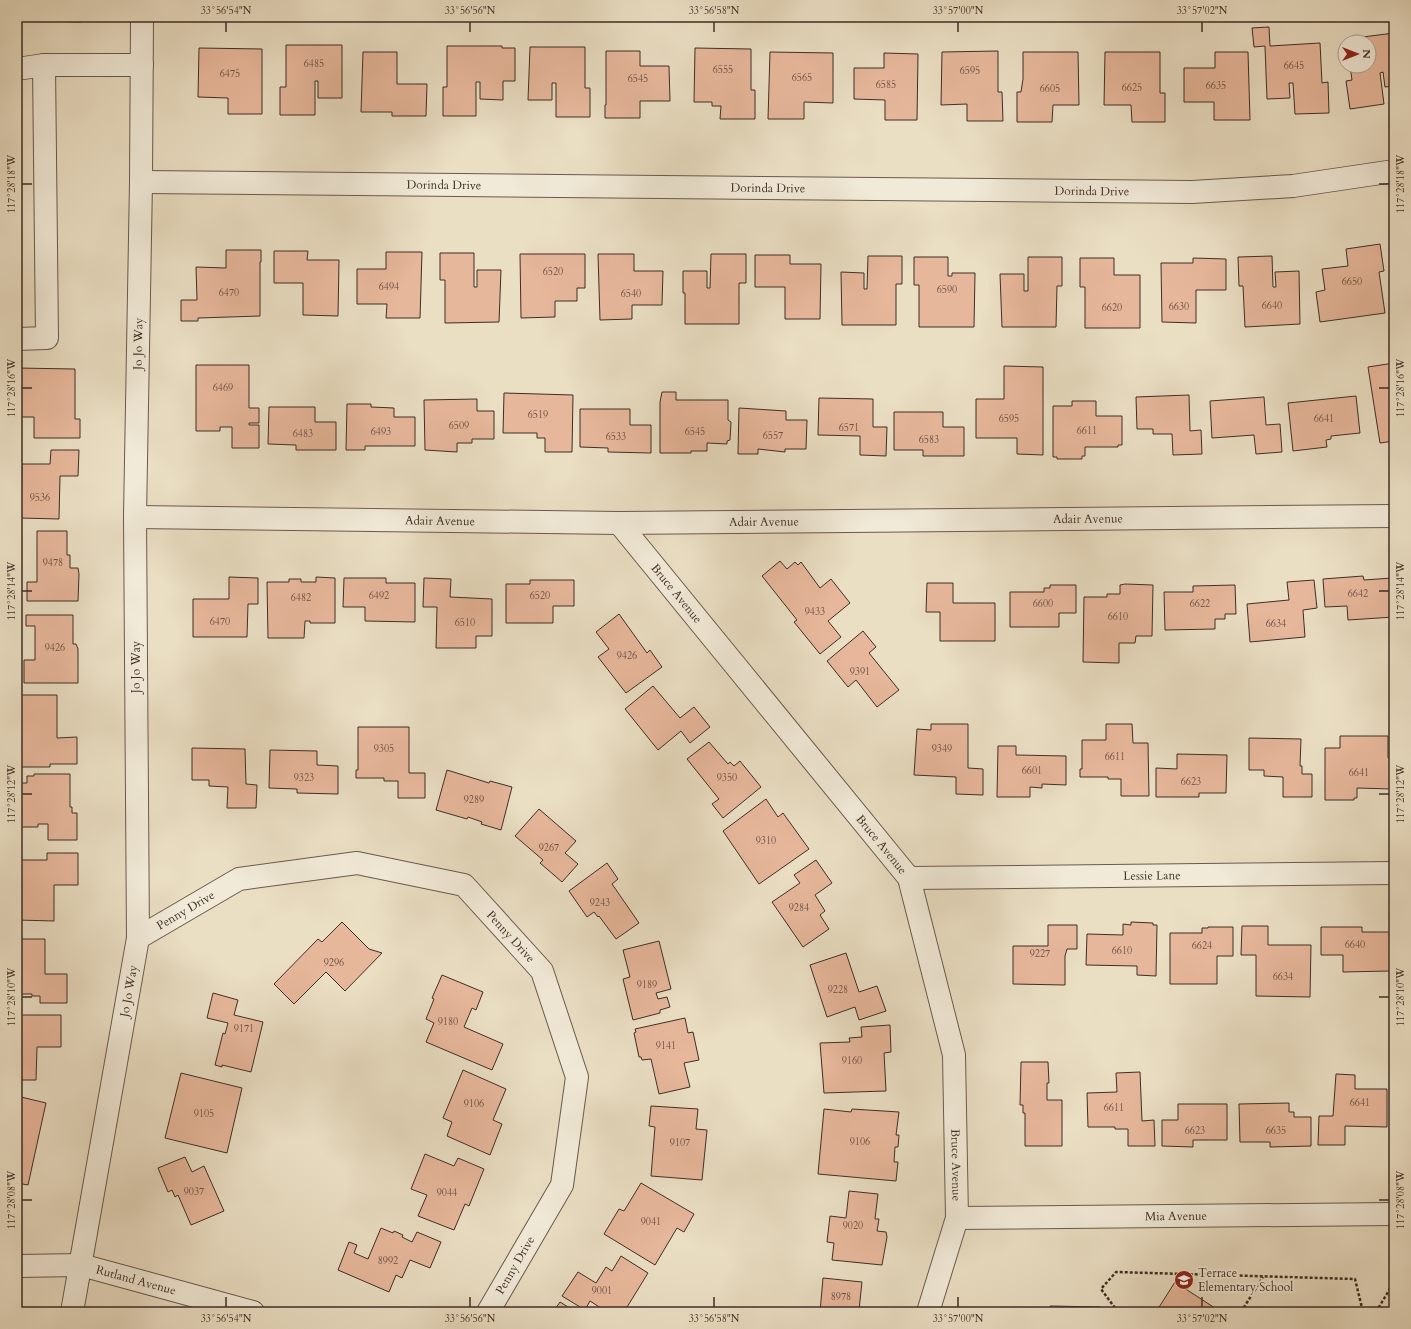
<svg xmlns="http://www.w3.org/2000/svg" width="1411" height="1329" font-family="Cardo,serif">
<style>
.building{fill:#e7b79b;stroke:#3f2e27}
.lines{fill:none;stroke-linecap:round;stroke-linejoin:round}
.minor-casing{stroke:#6a5a4e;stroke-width:24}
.path{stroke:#3f2e27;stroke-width:2.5;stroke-dasharray:3 2;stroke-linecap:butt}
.minor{stroke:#f1ead8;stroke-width:22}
.ticks{fill:none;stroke:#3f2e27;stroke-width:1.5}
.labels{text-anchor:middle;stroke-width:4;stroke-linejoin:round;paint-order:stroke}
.number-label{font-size:10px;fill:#695044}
.street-label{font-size:12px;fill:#3f2e27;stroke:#f1ead8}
.poi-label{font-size:12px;fill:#3f2e27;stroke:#f1ead8;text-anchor:start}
.neatline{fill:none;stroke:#3f2e27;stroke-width:1.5}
.ticks-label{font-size:10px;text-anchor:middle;fill:#3f2e27}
</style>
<rect width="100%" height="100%" fill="#eadec3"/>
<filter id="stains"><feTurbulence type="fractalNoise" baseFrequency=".005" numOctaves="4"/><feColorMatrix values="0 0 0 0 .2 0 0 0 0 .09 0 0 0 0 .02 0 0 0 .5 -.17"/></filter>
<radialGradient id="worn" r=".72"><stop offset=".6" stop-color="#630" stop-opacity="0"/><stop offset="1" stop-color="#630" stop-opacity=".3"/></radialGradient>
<g class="building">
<path d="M17,17H81V22L17,20Z"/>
<path d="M1269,27L1270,46L1320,43L1322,83L1328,82L1329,113L1295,114L1293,83H1289L1290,98L1267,99L1265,46L1254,47L1252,28Z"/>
<path d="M1394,33V86L1385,87L1383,72L1380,73L1384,104L1350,109L1346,81L1352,80L1350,66H1369V42H1347V39Z"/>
<path d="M286,45H342V98H318V81H315V115H280V87H286Z"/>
<path d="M447,46H502V48H515V81H503V100L480,99V82H476V116H443V87H447Z"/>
<path d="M530,47H585V88H590V117H556V83H552V100H528Z"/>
<path d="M199,48L262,49V114H228V98L198,97Z"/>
<path d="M695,48L751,49V90H755V119H720L721,106H712V102H694Z"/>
<path d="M606,51H640V66H669L670,101H640V118H605V105H606Z"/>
<path d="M998,51V92H1002L1003,121H967V104L941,105L942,52Z"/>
<path d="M363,52H397V84H427L426,116H392V112H361Z"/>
<path d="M770,52L833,53V103L804,102V119H768Z"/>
<path d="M1023,52H1078L1079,105H1053L1052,122H1017V92H1021L1023,79Z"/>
<path d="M1105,52H1160V93H1165V122H1132L1131,105H1104Z"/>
<path d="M1215,52H1248L1250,120H1214V102H1184V68H1215Z"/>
<path d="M884,53L918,54L917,120H885V100L854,99V68H884Z"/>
<path d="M1380,244L1384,271L1379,272L1385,313L1320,322L1316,292L1325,290L1322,269L1348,266L1346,249Z"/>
<path d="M226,250H261V262H260V316L198,318V321H181V300H197L196,267L226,268Z"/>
<path d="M274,251H308L307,260H339L338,316L303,315V283H274Z"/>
<path d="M386,252H422L420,318H386L387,304H357V269H386Z"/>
<path d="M440,253H474V287H477V270H501L499,322L445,323V280H440Z"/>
<path d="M520,254H585V288H577V301H555V317L521,318Z"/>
<path d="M598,254H634V271H663L662,305H632V319L600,320Z"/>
<path d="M711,254H746V283H739V324H685V293H683V271H707V288H710Z"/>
<path d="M755,255H790V264H821L820,319H785V287H755Z"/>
<path d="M868,256H902V284H896V325H842L841,272L864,273V289H867Z"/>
<path d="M1272,256L1273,287H1276L1275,272L1299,271L1300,324L1245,327L1243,286H1239L1238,257Z"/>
<path d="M914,257H948V276H952V273H975L974,327H919V285H914Z"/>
<path d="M1028,257H1062V286H1057L1056,327H1002L1000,274H1024V291H1028Z"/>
<path d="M1080,258H1114V275H1140V328H1085V287H1080Z"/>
<path d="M1193,258L1226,259V290H1196V323L1162,322L1161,263H1193Z"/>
<path d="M1394,363V441L1380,443L1368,367Z"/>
<path d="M196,365H249V408H259V423H249V425H259V448H232V427H220V431H196Z"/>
<path d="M1004,366L1043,367V455L1017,454V438H976V399H1004Z"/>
<path d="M17,368L75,369V419H80V438H34V417H17Z"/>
<path d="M662,392H676V400H728V420L731,422L730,440L727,441V444L707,443V451H691V453H660V402Z"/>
<path d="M504,393L573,395L572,452H545V438H537V433H503Z"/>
<path d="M1189,395L1190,431L1201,430L1202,454L1173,455L1172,434H1153V429H1137L1136,397Z"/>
<path d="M1356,396L1360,433L1331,436V439L1326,440L1327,447L1293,451L1288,403Z"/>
<path d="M1264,397L1266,425L1280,424L1282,452L1256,454L1254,435L1212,438L1210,401Z"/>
<path d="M819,398L873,399V427H887L886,456L860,455V436L818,435Z"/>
<path d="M477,399V411H494V439H472V443H457V452L425,450L424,400Z"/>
<path d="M1072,401H1096V416H1122V445H1118V447H1085V456H1082V459H1057V457H1053V406H1072Z"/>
<path d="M347,404H371V407L394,408V417H415V446H365V450H346Z"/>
<path d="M269,407H315V422H336V450H296V445L268,444Z"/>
<path d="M739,408L786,411V420H807L806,449H785V452L758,449V454H738Z"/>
<path d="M580,409H630V425H651V453L608,452V448L580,447Z"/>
<path d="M894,412H943V427H964V456H923V450H894Z"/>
<path d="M51,450H79L78,476H60L59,519L21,518L22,464H50Z"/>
<path d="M37,531H67V555H70V568H78L79,574L78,601H27V582H37Z"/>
<path d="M780,561L787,569L795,562L798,565L801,562L820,588L831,579L850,603L828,621L841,637L820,654L794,622L797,620L762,576Z"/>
<path d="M1363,576L1364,580L1392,578L1394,617L1348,620L1347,606L1325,607L1323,579Z"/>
<path d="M229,577L258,578V604H248L247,637H193V599H229Z"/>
<path d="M316,577L335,578V623H310V621H305L304,638H268L267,582H289V579H301V582H316Z"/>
<path d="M344,578H386V583H415V622L365,621V607H343Z"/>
<path d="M424,578L451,579L450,597L492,599V636H476V648H436L437,607H423Z"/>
<path d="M530,580H574V606H553V623H506V584H530Z"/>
<path d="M1314,580L1317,608L1303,610L1305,637L1250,642L1247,604L1289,600L1287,582Z"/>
<path d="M927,583H953V603H995V641H940V612H926Z"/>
<path d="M1125,584L1153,585L1152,636H1136L1135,643H1119V663L1083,662L1084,597H1107V594H1120V585Z"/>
<path d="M1050,585H1076V613H1059V627H1010V592H1044V588H1050Z"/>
<path d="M1235,585L1236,614H1225V619H1215V629L1165,630L1164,592H1193V586Z"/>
<path d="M619,614L647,653L650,650L662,667L626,693L598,657L609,649L596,632Z"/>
<path d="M26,615H73V644H76L78,649V683H24V660H35V626H26Z"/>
<path d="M863,631L876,647L869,653L899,690L877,707L856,680L848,687L827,661Z"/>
<path d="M653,686L680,718L694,707L710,727L690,743L681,731L658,750L625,709Z"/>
<path d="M17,695H57V738L77,737V764H50V767H17Z"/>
<path d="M931,724H968V768L983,769V795L956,794V777L914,775L917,729L931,730Z"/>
<path d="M1106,724H1132L1133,743H1148L1149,796H1121V779H1108V777H1080V769H1082V740H1106Z"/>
<path d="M358,727H409V773H425V798H398V781H384V778H356V770H358Z"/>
<path d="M1340,736H1388V758H1394L1393,787L1391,786V789L1357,788V798H1354V800H1325V748H1340Z"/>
<path d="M1249,738L1301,739L1300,766H1302V774H1312V797H1283V777L1264,776V770H1249Z"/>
<path d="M709,742L728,764L730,762L734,766L740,761L761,787L723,818L712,804L719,799L687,759Z"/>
<path d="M998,746H1016V755L1066,756V785L1042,784V788L1030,787V797H997Z"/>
<path d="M192,748L245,749L246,784L257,785L256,808H227L228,787L209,786V780H192Z"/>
<path d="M270,750L317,751V765L338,766V794L297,793V789L269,788Z"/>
<path d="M1177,754L1227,755L1226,793H1199V797H1156V768L1177,769Z"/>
<path d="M447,770L489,783L490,781L512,787L501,830L481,824L482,822L468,817L467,819L436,810Z"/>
<path d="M34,774H70V807H72V813H77V840H48V824H38V827H21V823H17V783H27V776H34Z"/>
<path d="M766,799L778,817L783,813L809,849L759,884L723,831Z"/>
<path d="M539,809L576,841L565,853L578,864L562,882L540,863L543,860L515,836Z"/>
<path d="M47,853H78V885H54V921L17,920V860H47Z"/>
<path d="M816,860L832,883L815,895L825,911L820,915L829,929L803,947L772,902L800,883L794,875Z"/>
<path d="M607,863L618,879L612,884L639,923L616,939L599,916L598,917L594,912L587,917L569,891Z"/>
<path d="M342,922L369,949L382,953L345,991L326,972L294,1004L274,984L318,939L322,942Z"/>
<path d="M1131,922L1153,923V925H1157L1156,976L1137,975V966L1086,965L1087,934L1123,935V924L1131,925Z"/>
<path d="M1048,925H1077V949H1067L1065,956V985L1013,984V946H1048Z"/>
<path d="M1242,926H1268V945H1311L1310,997L1256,996V955H1241Z"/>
<path d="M1208,927H1233V956H1217V984H1170V933H1202V928H1208Z"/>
<path d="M1321,927H1362V932H1390V971L1343,972V955H1321Z"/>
<path d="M17,939H45V974H67V1003H40V996H32V994H17Z"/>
<path d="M659,941L671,989L656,993L658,999L667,997L670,1007L660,1010V1013L633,1020L623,979L630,977L623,950Z"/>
<path d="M846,953L859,992L877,986L886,1011L859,1020L855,1007L827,1017L810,965Z"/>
<path d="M442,975L483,992L476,1010L472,1008L464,1027L503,1044L492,1070L426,1042L434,1023L426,1019L434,999L432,998Z"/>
<path d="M213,993L238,1000L234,1015L263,1022L251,1072L222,1065V1067L215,1065L223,1033L225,1034L228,1023L207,1018Z"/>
<path d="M17,1015H61V1047H37L36,1080H17Z"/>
<path d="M685,1018L688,1033L693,1032L699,1060L684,1063L690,1087L659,1094L651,1059L642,1060L641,1057H639L634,1033L636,1032L635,1029Z"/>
<path d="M890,1025L891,1052L884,1053L886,1091L824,1093L820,1043L850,1042L849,1038L862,1037L861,1027Z"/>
<path d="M1021,1062H1048L1049,1083H1047V1100H1062V1146H1025V1113H1023V1105H1020Z"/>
<path d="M463,1070L506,1089L493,1120L502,1124L490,1155L447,1136L452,1122L443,1118Z"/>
<path d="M1140,1072L1142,1121L1154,1120L1155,1146H1128V1129H1115V1127H1088L1087,1093L1117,1092L1116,1073Z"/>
<path d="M181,1073L242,1088L227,1153L165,1138Z"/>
<path d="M1336,1074L1355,1075V1089H1387V1127L1345,1126V1145H1318L1319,1116H1333Z"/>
<path d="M17,1096L46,1103L28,1185L17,1183Z"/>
<path d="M1289,1103V1112H1294V1117H1311V1146L1270,1147V1142H1240L1239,1104Z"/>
<path d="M1178,1104H1227V1140H1193V1147L1162,1146V1120H1178Z"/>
<path d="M651,1106L698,1109L696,1129L707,1130L702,1180L651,1176L655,1127L649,1126Z"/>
<path d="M824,1109L851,1112L852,1109L899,1112L896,1135H899L898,1147H895L894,1162H898L896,1181L818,1174Z"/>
<path d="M425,1154L454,1166L458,1158L484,1169L469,1206L465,1204L454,1230L418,1216L427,1195L411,1189Z"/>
<path d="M185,1157L192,1172L204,1166L224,1211L191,1225L178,1195L175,1197L172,1190L168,1192L158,1168Z"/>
<path d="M641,1183L694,1214L684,1232L677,1228L655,1265L604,1234L619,1209L624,1211Z"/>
<path d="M849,1191L878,1194L875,1219H879L877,1231L886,1232L887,1237L882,1265L832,1260L834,1243L827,1242L830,1216L846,1218Z"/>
<path d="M381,1228L393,1233L394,1231L403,1235L402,1237L412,1242L417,1232L441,1242L430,1268L410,1260L402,1278L396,1275L389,1292L338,1270L349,1242L357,1245L354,1253L368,1259Z"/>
<path d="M621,1256L648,1273L624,1312H607L590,1301L585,1310L562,1296L578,1272L596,1283L606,1267L612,1271Z"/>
<path d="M823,1278L862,1282L859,1310H864V1312H820Z"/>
<path d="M1175,1282L1221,1312H1156Z"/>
<path d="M560,1302L576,1312H553Z"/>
<path d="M1050,1306L1100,1307V1312H1050Z"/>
</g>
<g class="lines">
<defs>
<g id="minor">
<path d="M17,69L44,65H142"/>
<path id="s1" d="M141,182L1192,192L1293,186L1394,171"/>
<path d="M17,339L47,338L44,65"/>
<path id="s2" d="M135,517L619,523L1394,516"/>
<path id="s3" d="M619,523L909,878L954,1055L957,1218L928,1312"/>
<path id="s4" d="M909,878L1394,873"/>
<path id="s5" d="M138,938L239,879L357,863L464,885L542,971L577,1077L562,1185L488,1312"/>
<path id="s6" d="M957,1218L1394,1214"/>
<path id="s7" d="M17,1266L81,1265L253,1312"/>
<path id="s8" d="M72,1312L138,938L135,517L141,182L142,17"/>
</g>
</defs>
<use href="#minor" class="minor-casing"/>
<g class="path">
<path d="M1118,1312L1101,1289L1116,1272L1355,1279L1363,1312"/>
<path d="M1241,1312L1263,1277"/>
<path d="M1376,1312L1394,1282"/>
</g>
<use href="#minor" class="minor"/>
</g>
<path class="ticks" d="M226,22V32M470,22V32M714,22V32M958,22V32M1202,22V32M22,184H32M1379,184H1389M22,388H32M1379,388H1389M22,591H32M1379,591H1389M22,794H32M1379,794H1389M22,997H32M1379,997H1389M22,1200H32M1379,1200H1389M226,1297V1307M470,1297V1307M714,1297V1307M958,1297V1307M1202,1297V1307"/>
<defs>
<symbol id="school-disc" viewBox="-11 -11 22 22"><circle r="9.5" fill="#8f2418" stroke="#f1ead8"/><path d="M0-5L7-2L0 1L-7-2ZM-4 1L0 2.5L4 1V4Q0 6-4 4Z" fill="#fff"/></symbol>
</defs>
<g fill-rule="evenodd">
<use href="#school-disc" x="1173" y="1269" width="22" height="22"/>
</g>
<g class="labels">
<g class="number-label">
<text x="314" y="67">6485</text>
<text x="1294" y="69">6645</text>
<text x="723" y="73">6555</text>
<text x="970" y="74">6595</text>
<text x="230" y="77">6475</text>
<text x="802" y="81">6565</text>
<text x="638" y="82">6545</text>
<text x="886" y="88">6585</text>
<text x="1216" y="89">6635</text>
<text x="1132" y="91">6625</text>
<text x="1050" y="92">6605</text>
<text x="553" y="275">6520</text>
<text x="1352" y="285">6650</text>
<text x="389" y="290">6494</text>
<text x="947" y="293">6590</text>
<text x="229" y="296">6470</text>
<text x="631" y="297">6540</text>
<text x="1272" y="309">6640</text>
<text x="1179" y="310">6630</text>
<text x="1112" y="311">6620</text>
<text x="223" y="391">6469</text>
<text x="538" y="418">6519</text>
<text x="1009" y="422">6595</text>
<text x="1324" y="422">6641</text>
<text x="459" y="429">6509</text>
<text x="849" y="431">6571</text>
<text x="1087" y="434">6611</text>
<text x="381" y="435">6493</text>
<text x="695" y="435">6545</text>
<text x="303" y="437">6483</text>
<text x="773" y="439">6557</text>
<text x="616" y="440">6533</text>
<text x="929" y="443">6583</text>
<text x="40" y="501">9536</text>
<text x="53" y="566">9478</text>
<text x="1358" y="597">6642</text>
<text x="379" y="599">6492</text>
<text x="540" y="599">6520</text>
<text x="301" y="601">6482</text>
<text x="1043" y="607">6600</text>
<text x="1200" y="607">6622</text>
<text x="815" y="615">9433</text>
<text x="1118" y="620">6610</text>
<text x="220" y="625">6470</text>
<text x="465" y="626">6510</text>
<text x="1276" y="627">6634</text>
<text x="55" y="651">9426</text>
<text x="627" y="659">9426</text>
<text x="860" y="675">9391</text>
<text x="384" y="752">9305</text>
<text x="942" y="752">9349</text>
<text x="1115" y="760">6611</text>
<text x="1032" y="774">6601</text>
<text x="1359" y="776">6641</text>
<text x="304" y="781">9323</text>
<text x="727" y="781">9350</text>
<text x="1191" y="785">6623</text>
<text x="474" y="803">9289</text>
<text x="766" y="844">9310</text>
<text x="549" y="851">9267</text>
<text x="600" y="906">9243</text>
<text x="799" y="911">9284</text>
<text x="1355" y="948">6640</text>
<text x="1202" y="949">6624</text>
<text x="1122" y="954">6610</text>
<text x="1040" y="957">9227</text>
<text x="334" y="966">9296</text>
<text x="1283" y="980">6634</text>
<text x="647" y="988">9189</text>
<text x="838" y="993">9228</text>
<text x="448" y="1025">9180</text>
<text x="244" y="1032">9171</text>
<text x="666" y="1049">9141</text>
<text x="852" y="1064">9160</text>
<text x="1360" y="1106">6641</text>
<text x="474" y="1107">9106</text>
<text x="1114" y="1111">6611</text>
<text x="204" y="1117">9105</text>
<text x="1195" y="1134">6623</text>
<text x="1276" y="1134">6635</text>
<text x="860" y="1145">9106</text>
<text x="680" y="1146">9107</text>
<text x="194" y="1195">9037</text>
<text x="447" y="1196">9044</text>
<text x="651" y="1225">9041</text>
<text x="853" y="1229">9020</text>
<text x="388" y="1264">8992</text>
<text x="602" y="1294">9001</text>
<text x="841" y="1300">8978</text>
</g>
<g class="street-label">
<text dy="4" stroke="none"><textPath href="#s1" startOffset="303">Dorinda Drive</textPath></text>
<text dy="4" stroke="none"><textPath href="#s1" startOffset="627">Dorinda Drive</textPath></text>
<text dy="4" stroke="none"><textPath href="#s1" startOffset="951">Dorinda Drive</textPath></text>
<text dy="4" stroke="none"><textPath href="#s8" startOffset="974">Jo Jo Way</textPath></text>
<text dy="4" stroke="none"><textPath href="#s2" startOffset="953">Adair Avenue</textPath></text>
<text dy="4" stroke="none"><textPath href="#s2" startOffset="305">Adair Avenue</textPath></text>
<text dy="4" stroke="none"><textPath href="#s2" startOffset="629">Adair Avenue</textPath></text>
<text dy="4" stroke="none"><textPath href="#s3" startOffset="91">Bruce Avenue</textPath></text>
<text transform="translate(136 667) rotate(-90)" y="4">Jo Jo Way</text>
<text dy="4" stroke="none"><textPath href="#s3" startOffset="415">Bruce Avenue</textPath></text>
<text dy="4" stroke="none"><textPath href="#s4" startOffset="243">Lessie Lane</textPath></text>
<text dy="4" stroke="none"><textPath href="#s5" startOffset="55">Penny Drive</textPath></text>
<text dy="4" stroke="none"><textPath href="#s5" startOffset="415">Penny Drive</textPath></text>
<text dy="4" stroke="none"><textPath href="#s8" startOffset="326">Jo Jo Way</textPath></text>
<text dy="4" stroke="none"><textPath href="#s3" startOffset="751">Bruce Avenue</textPath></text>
<text dy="4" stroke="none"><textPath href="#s6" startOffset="219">Mia Avenue</textPath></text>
<text transform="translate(515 1265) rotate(-60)" y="4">Penny Drive</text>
<text dy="4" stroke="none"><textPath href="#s7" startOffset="121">Rutland Avenue</textPath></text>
</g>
<g class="poi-label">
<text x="1198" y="1277">Terrace<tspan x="1198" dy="14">Elementary School</tspan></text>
</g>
</g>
<rect width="1411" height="1329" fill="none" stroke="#eadec3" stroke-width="44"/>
<g transform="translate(1357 54) rotate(90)"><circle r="19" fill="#f1ead8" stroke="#aa9f91"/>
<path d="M0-3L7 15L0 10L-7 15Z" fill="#8f2418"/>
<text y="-6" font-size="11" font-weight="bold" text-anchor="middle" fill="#3f2e27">N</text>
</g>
<rect x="22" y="22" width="1367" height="1285" class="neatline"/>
<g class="ticks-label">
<text x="226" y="14">33°56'54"N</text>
<text x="470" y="14">33°56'56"N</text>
<text x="714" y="14">33°56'58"N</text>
<text x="958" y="14">33°57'00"N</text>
<text x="1202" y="14">33°57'02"N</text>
<text transform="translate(1400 184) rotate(-90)" y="4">117°28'18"W</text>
<text transform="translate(11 184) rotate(-90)" y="4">117°28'18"W</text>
<text transform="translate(1400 388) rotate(-90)" y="4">117°28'16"W</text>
<text transform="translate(11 388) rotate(-90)" y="4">117°28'16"W</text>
<text transform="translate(1400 591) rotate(-90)" y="4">117°28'14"W</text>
<text transform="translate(11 591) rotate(-90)" y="4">117°28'14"W</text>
<text transform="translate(1400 794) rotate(-90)" y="4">117°28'12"W</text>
<text transform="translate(11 794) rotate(-90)" y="4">117°28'12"W</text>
<text transform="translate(1400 997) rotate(-90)" y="4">117°28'10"W</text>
<text transform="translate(11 997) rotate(-90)" y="4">117°28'10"W</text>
<text transform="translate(1400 1200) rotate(-90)" y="4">117°28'08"W</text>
<text transform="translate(11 1200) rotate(-90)" y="4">117°28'08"W</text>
<text x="226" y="1322">33°56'54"N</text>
<text x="470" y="1322">33°56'56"N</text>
<text x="714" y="1322">33°56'58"N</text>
<text x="958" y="1322">33°57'00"N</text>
<text x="1202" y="1322">33°57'02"N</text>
</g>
<rect width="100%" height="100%" filter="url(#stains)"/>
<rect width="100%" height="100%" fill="url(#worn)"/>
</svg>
